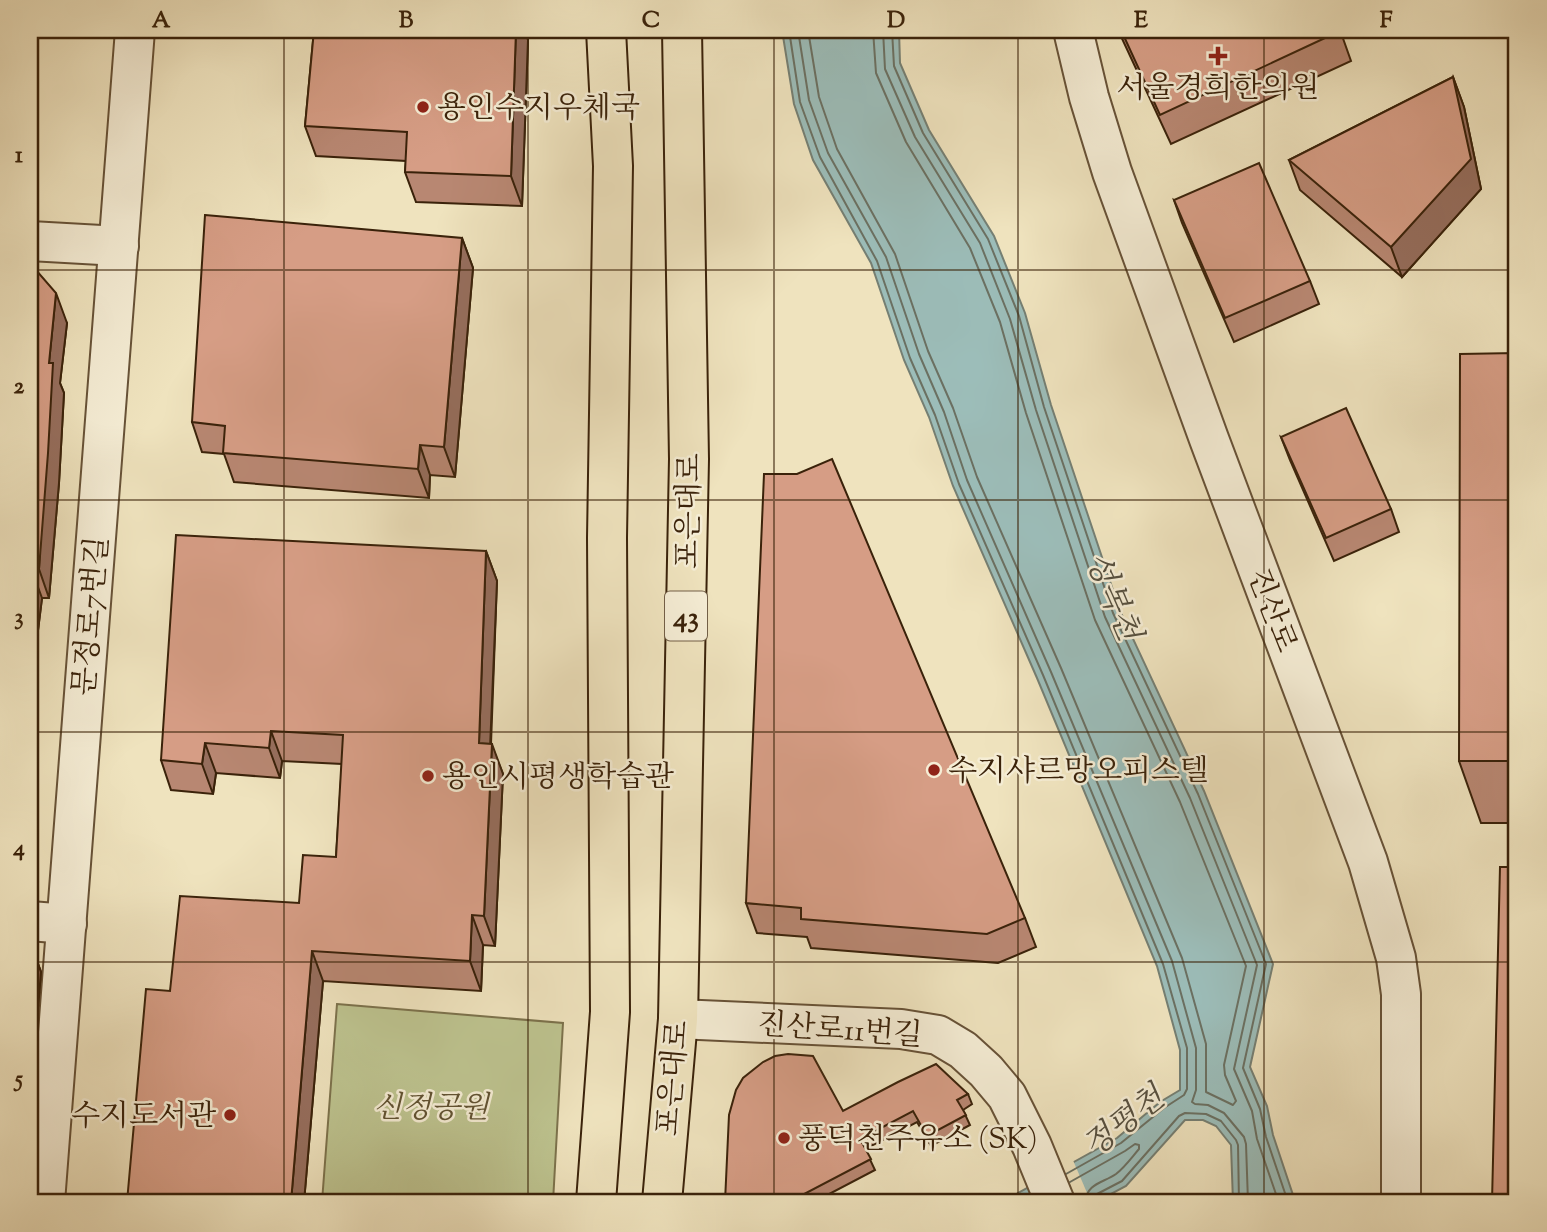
<svg xmlns="http://www.w3.org/2000/svg" width="1547" height="1232" font-family="'Sorts Mill Goudy','Noto Serif KR',serif">
<style>
.green{fill:#bdc38f;stroke:#7c724c;stroke-width:2}
.water{fill:#9cbdb9;stroke:#757f73;stroke-width:2}
.pier{fill:#efe3be}
.lines{fill:none;stroke-linecap:round;stroke-linejoin:round}
.shore{stroke:#6b7062;stroke-width:2}
.minor-casing{stroke:#675237;stroke-width:42}
.major-casing{stroke:#3a220a;stroke-width:42}
.minor{stroke:#f5edd5;stroke-width:38}
.major{stroke:#efe3be;stroke-width:38}
.wall{fill:#b88772;stroke:#3a220a;stroke-width:2}
.shaded-wall{fill:#966e5d;stroke:#3a220a;stroke-width:2}
.building{fill:#d69d85;stroke:#3a220a;stroke-width:2}
.grid{fill:none;stroke:#3a220a;stroke-width:2;stroke-opacity:0.55}
.poi-dot{fill:#8f2418;stroke:#f5edd5;stroke-width:2.5}
.labels{text-anchor:middle;stroke-width:5;stroke-linejoin:round;paint-order:stroke}
.shield{fill:#f5edd5;stroke:#725f47;stroke-width:2}
.shield-label{font-size:28px;font-weight:bold;fill:#3a220a}
.poi-label{font-size:30px;fill:#3a220a;stroke:#f5edd5;text-anchor:start}
.street-label{font-size:30px;fill:#3a220a;stroke:#f5edd5}
.park-label{font-size:30px;font-style:italic;fill:#615232;stroke:#f5edd5}
.water-label{font-size:32px;font-style:italic;fill:#57503f;stroke:#f5edd5}
.neatline{fill:none;stroke:#3a220a;stroke-width:2.5}
.grid-label{font-size:23px;text-anchor:middle;font-weight:bold;fill:#3a220a}
</style>
<rect width="100%" height="100%" fill="#efe3be"/>
<filter id="stains"><feTurbulence type="fractalNoise" baseFrequency=".00286" numOctaves="4"/><feColorMatrix values="0 0 0 0 .2 0 0 0 0 .09 0 0 0 0 .02 0 0 0 .5 -.17"/></filter>
<radialGradient id="worn" r=".72"><stop offset=".6" stop-color="#630" stop-opacity="0"/><stop offset="1" stop-color="#630" stop-opacity=".3"/></radialGradient>
<path class="green" d="M337,1004L563,1023L553,1202H322Z"/>
<path class="water" d="M782,30H899L900,63L929,130L994,236L1025,313L1051,405L1120,611L1204,791L1273,964L1250,1067L1267,1106L1273,1135L1293,1195V1202H1233L1231,1145L1216,1126L1203,1120H1185L1126,1186L1096,1202H1002L1117,1138L1160,1102L1180,1090V1050L1157,966L1037,678L953,486L929,417L904,360L871,263L813,160L794,104Z"/>
<path class="pier" d="M1072,1158L1091,1202H1038L1030,1182Z"/>
<g class="lines">
<g class="shore">
<path d="M789,30L800,102L820,157L877,261L910,358L935,415L959,484L1043,675L1163,964L1187,1048V1089L1184,1095L1164,1108L1121,1143L1066,1174"/>
<path d="M798,30L809,100L828,153L886,257L919,354L944,412L967,480L1051,672L1172,961L1196,1048V1090L1192,1102L1195,1104L1208,1105L1224,1113L1244,1137L1246,1144L1248,1202"/>
<path d="M808,30L819,97L837,149L895,254L928,351L953,408L977,477L1061,668L1182,958L1206,1044V1092L1233,1105L1236,1101L1225,1075L1224,1065L1246,966L1180,802L1095,620L1026,413L1000,322L970,248L906,142L876,73L873,30"/>
<path d="M883,30L885,69L915,137L980,243L1010,319L1036,410L1105,617L1190,798L1257,965L1234,1069L1252,1111L1257,1139L1277,1197V1202"/>
<path d="M892,30L894,66L923,133L988,239L1019,316L1044,407L1113,613L1198,794L1266,964L1243,1068L1260,1109L1266,1137L1286,1196V1202"/>
<path d="M1070,1182L1125,1151L1135,1144L1139,1145V1149C1132,1157 1125,1167 1116,1174C1103,1183 1087,1183 1085,1202"/>
<path d="M1094,1202L1097,1194L1122,1181L1179,1116L1185,1113L1206,1114L1221,1121L1236,1140L1238,1145L1239,1202"/>
</g>
<defs>
<g id="minor">
<path d="M1073,30L1089,97L1112,172L1209,439L1368,862L1396,958L1401,994V1202"/>
<path d="M30,241L119,246"/>
<path d="M30,921L67,924"/>
<path d="M678,1019L901,1029L938,1035L963,1050L986,1071L1007,1096L1032,1146L1055,1202"/>
<path d="M45,1202L135,30"/>
</g>
<g id="major">
<path d="M596,1202L610,1012L607,538L613,166L606,30"/>
<path d="M662,1202L678,1019L689,459L682,30"/>
</g>
</defs>
<use href="#minor" class="minor-casing"/>
<use href="#major" class="major-casing"/>
<use href="#minor" class="minor"/>
<use href="#major" class="major"/>
</g>
<g class="wall">
<path d="M314,30H524L528,40L522,206L416,202L405,172L406,161L316,156L305,126Z"/>
<path d="M1118,30H1340L1351,61L1171,144Z"/>
<path d="M1453,77L1464,107L1481,189L1402,277L1300,190L1289,160Z"/>
<path d="M1174,200L1310,281L1319,304L1234,342L1182,223Z"/>
<path d="M462,238L473,268L455,477L430,475L429,498L234,482L224,454L202,452L192,422Z"/>
<path d="M30,270L67,323L60,383L64,393L59,483L49,598H42L30,695Z"/>
<path d="M1517,356V823H1481L1459,761Z"/>
<path d="M1281,437L1391,509L1399,532L1334,561L1290,460Z"/>
<path d="M486,551L497,581L491,744L503,774L495,946L483,945L481,991L323,981L304,1202H127L170,991L299,903L336,857L342,764L282,761L280,778L216,773L213,794L171,790L161,760Z"/>
<path d="M746,903L1025,918L1036,947L998,963L811,948L807,937L757,933Z"/>
<path d="M30,942L41,972L37,1019H30Z"/>
<path d="M968,1094L972,1104L963,1110L970,1125L931,1146L917,1122L865,1149L875,1170L814,1202H725L843,1111Z"/>
</g>
<g class="shaded-wall">
<path d="M516,30H524L528,40L522,206L511,176Z"/>
<path d="M1453,77L1464,107L1481,189L1402,277L1391,247Z"/>
<path d="M462,238L473,268L455,477L444,447Z"/>
<path d="M56,293L67,323L60,383L64,393L59,483L49,598L39,569L49,363Z"/>
<path d="M1516,353L1517,356V554Z"/>
<path d="M420,445L430,475L429,498L418,469Z"/>
<path d="M486,551L497,581L489,773L479,743Z"/>
<path d="M31,568L42,598L30,695V578Z"/>
<path d="M271,731L282,761L280,778L269,748Z"/>
<path d="M205,743L216,773L213,794L202,764Z"/>
<path d="M492,744L503,774L495,946L484,916Z"/>
<path d="M472,915L483,945L481,991L470,961Z"/>
<path d="M30,942L41,972L37,1019L30,1000Z"/>
<path d="M312,951L323,981L304,1202H291Z"/>
</g>
<g class="building">
<path d="M314,30H516L511,176L405,172L407,132L305,126Z"/>
<path d="M1121,30H1340V31L1160,115Z"/>
<path d="M1453,77L1471,159L1391,247L1289,160Z"/>
<path d="M1259,163L1310,281L1225,318L1174,200Z"/>
<path d="M205,215L462,238L444,447L420,445L418,469L223,453L225,426L192,422Z"/>
<path d="M30,270H36L56,293L49,363H53L48,453L39,569L31,568L30,578Z"/>
<path d="M1516,353L1517,761H1459L1460,354Z"/>
<path d="M1346,408L1391,509L1326,538L1281,437Z"/>
<path d="M832,459L1025,918L987,934L801,919V908L746,903L764,474H797Z"/>
<path d="M176,535L486,551L479,743L492,744L484,916L472,915L470,961L312,951L291,1202H127L146,989L170,991L180,896L299,903L303,855L336,857L343,735L271,731L269,748L205,743L202,764L161,760Z"/>
<path d="M1500,867H1517V1202H1492Z"/>
<path d="M788,1054L813,1056L843,1111L898,1082L936,1064L968,1094L957,1100L966,1115L927,1136L913,1111L860,1139L871,1159L789,1202H725L729,1115L736,1090L743,1078L763,1062L775,1056Z"/>
<path d="M86,1200L125,1202H86Z"/>
</g>
<path class="grid" d="M284,30V1202M528,30V1202M774,30V1202M1018,30V1202M1264,30V1202M30,270H1517M30,500H1517M30,732H1517M30,962H1517"/>
<g class="poi-dot">
<path d="M1214.5 45.5h7v7h7v7h-7v7h-7v-7h-7v-7h7z"/>
<circle cx="423" cy="107" r="7"/>
<circle cx="934" cy="770" r="7"/>
<circle cx="428" cy="776" r="7"/>
<circle cx="230" cy="1115" r="7"/>
<circle cx="784" cy="1138" r="7"/>
</g>
<g class="labels">
<rect class="shield" x="665" y="591.5" width="42" height="49" rx="5"/>
<g class="shield-label">
<text x="686" y="626">43</text>
</g>
<g class="poi-label">
<text x="1218" y="97" text-anchor="middle">서울경희한의원</text>
<text x="437" y="117">용인수지우체국</text>
<text x="948" y="780">수지샤르망오피스텔</text>
<text x="442" y="786">용인시평생학습관</text>
<text x="216" y="1125" text-anchor="end">수지도서관</text>
<text x="798" y="1148">풍덕천주유소 (SK)</text>
</g>
<g class="street-label">
<text transform="translate(688 511) rotate(-89)" y="10">포은대로</text>
<text transform="translate(1273 610) rotate(69)" y="10">진산로</text>
<text transform="translate(90 616) rotate(-85)" y="10">문정로7번길</text>
<text transform="translate(840 1029) rotate(4)" y="10">진산로11번길</text>
<text transform="translate(672 1078) rotate(-85)" y="10">포은대로</text>
</g>
<g class="park-label">
<text x="431" y="1117">신정공원</text>
</g>
<g class="water-label">
<text transform="translate(1114 596) rotate(67)" y="11">성복천</text>
<text transform="translate(1123 1121) rotate(-38)" y="11">정평천</text>
</g>
</g>
<rect width="1547" height="1232" fill="none" stroke="#efe3be" stroke-width="77"/>
<rect x="38" y="38" width="1470" height="1156" class="neatline"/>
<g class="grid-label">
<text x="161" y="27">A</text>
<text x="406" y="27">B</text>
<text x="651" y="27">C</text>
<text x="896" y="27">D</text>
<text x="1141" y="27">E</text>
<text x="1386" y="27">F</text>
<text x="19" y="162">1</text>
<text x="19" y="393">2</text>
<text x="19" y="624">3</text>
<text x="19" y="855">4</text>
<text x="19" y="1086">5</text>
</g>
<rect width="100%" height="100%" filter="url(#stains)"/>
<rect width="100%" height="100%" fill="url(#worn)"/>
</svg>
